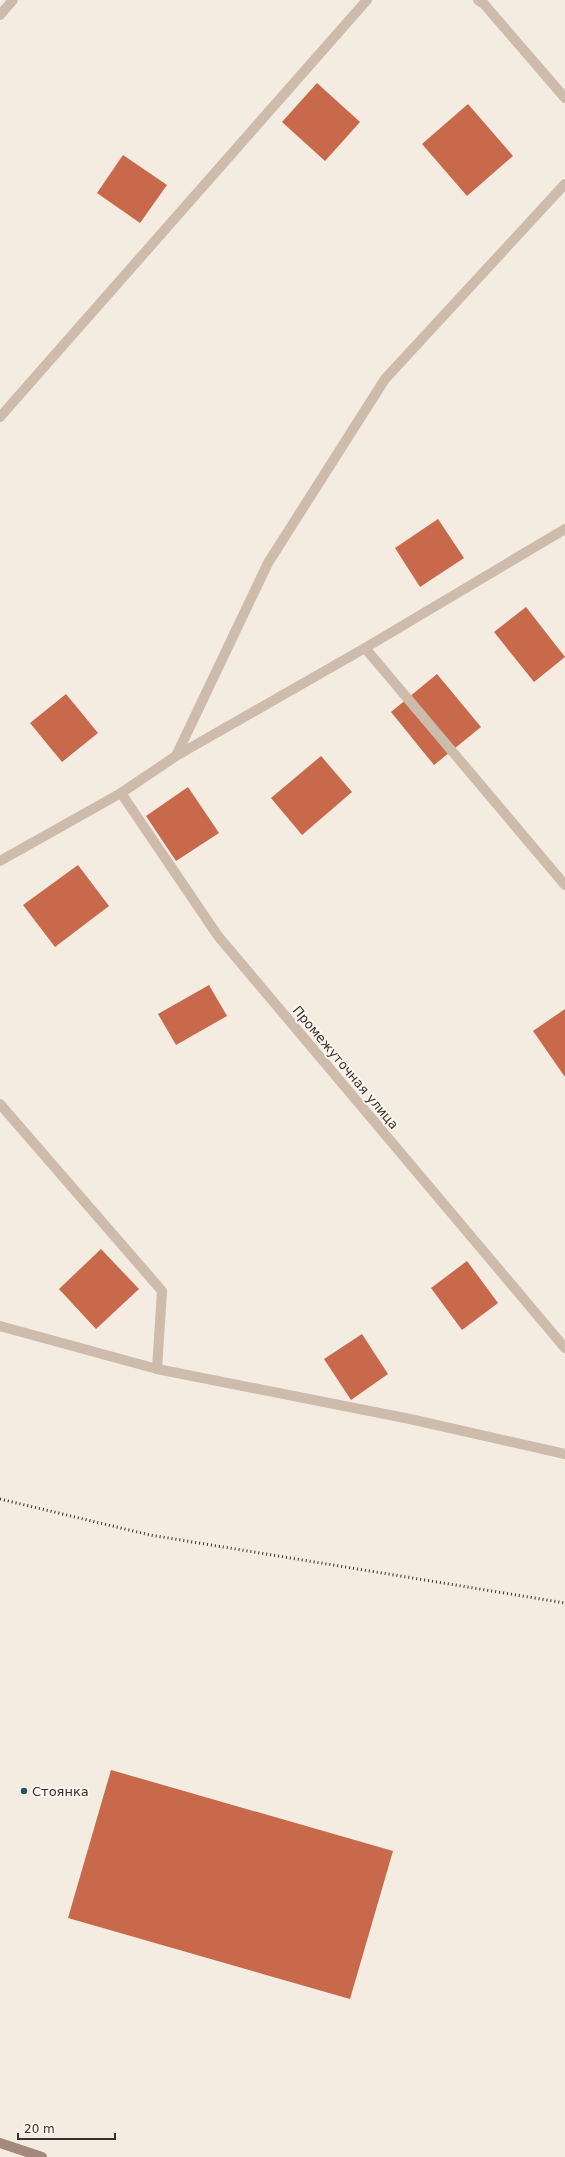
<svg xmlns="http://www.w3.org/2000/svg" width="565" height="2157" font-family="'DejaVu Sans',sans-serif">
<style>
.building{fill:#c8694b}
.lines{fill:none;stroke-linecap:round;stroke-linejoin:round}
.street{stroke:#cdbbac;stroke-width:10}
.secondary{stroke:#a18a7d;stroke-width:10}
.rail{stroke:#3b302b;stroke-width:3;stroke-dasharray:1 3;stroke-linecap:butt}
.poi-dot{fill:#1f5a5e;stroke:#fbf5ee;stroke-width:1.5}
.labels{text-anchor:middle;stroke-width:4;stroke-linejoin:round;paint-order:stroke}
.street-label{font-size:13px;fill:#3b302b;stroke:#fbf5ee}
.poi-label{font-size:13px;fill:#3b302b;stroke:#fbf5ee;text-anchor:start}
</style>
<rect width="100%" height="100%" fill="#f4ebe1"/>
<g class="building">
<path d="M317,83L360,122L325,161L282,122Z"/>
<path d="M468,104L513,156L467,196L422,144Z"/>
<path d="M123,155L167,185L140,223L97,193Z"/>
<path d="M438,519L464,558L420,587L395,548Z"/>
<path d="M526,607L565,657L534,682L494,632Z"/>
<path d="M437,674L481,727L434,765L391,712Z"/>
<path d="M66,694L98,733L62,762L30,723Z"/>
<path d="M321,756L352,792L302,835L271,798Z"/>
<path d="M188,787L219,833L176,861L146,816Z"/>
<path d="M78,865L109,906L55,947L23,905Z"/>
<path d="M209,985L227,1016L176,1045L158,1014Z"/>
<path d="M565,1009V1077L533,1031Z"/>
<path d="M101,1249L139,1289L96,1329L59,1289Z"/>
<path d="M467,1261L498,1303L462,1330L431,1288Z"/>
<path d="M362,1334L388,1374L351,1400L324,1359Z"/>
<path d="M111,1770L393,1851L350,1999L68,1918Z"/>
</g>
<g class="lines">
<g class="street">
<path d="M478,0L484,4L565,98"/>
<path d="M0,15L13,0"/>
<path d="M0,417L367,0"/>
<path d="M365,648L565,885"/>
<path d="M176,756L268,563L385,379L565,184"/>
<path d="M121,793L218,936L565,1348"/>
<path d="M0,861L121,793L176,756L365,648L565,529"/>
<path d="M0,1104L162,1291L157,1369"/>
<path d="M0,1326L157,1369L410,1419L565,1454"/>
</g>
<path class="secondary" d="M0,2143L42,2157"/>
<path class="rail" d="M0,1499L150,1535L565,1603"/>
</g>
<circle class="poi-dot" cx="24" cy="1791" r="4"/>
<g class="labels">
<g class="street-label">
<text transform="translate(346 1067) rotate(50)" y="5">Промежуточная улица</text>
</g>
<g class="poi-label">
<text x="32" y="1796">Стоянка</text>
</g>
</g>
<path d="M18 2133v6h97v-6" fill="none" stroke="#3b302b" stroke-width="2"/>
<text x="24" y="2133" font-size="12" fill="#3b302b" stroke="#fbf5ee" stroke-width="3" paint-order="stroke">20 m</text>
</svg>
